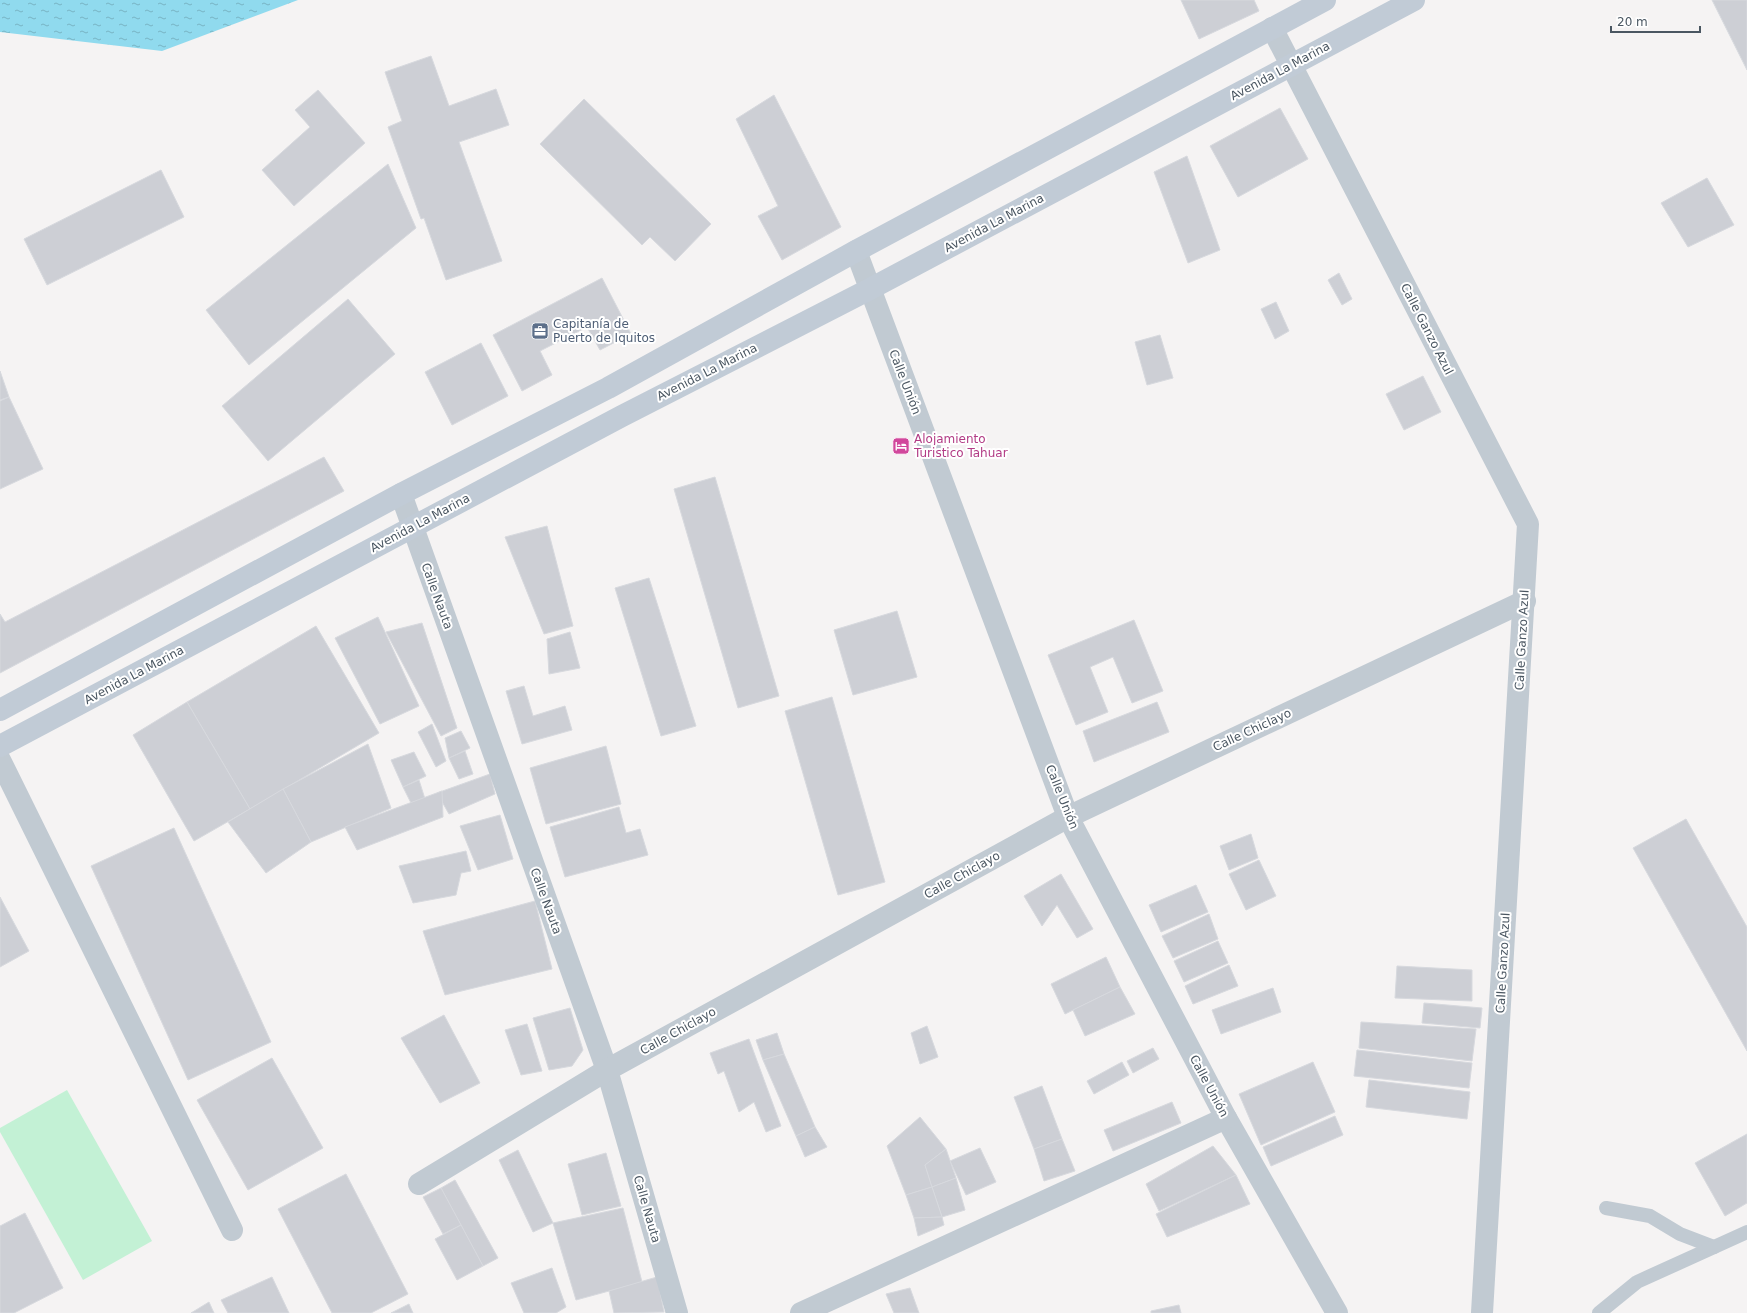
<svg xmlns="http://www.w3.org/2000/svg" width="1747" height="1313" font-family="'DejaVu Sans',sans-serif">
<style>
.park{fill:#c3f1d5}
.water{fill:url(#water-ripples)}
.building{fill:#cdcfd5;stroke:#d7d9de}
.lines{fill:none;stroke-linecap:round;stroke-linejoin:round}
.lane{stroke:#c1cad2;stroke-width:14}
.street{stroke:#c1cad2;stroke-width:22}
.secondary{stroke:#c1cbd6;stroke-width:22}
.labels{text-anchor:middle;stroke-width:4;stroke-linejoin:round;paint-order:stroke}
.street-label{font-size:12px;fill:#4a5661;stroke:#fff}
.service-label{font-size:12px;fill:#4e5e75;stroke:#fff;text-anchor:start}
.hotel-label{font-size:12px;fill:#b23c85;stroke:#fff;text-anchor:start}
</style>
<defs>
<pattern id="water-ripples" width="26" height="14" patternUnits="userSpaceOnUse"><rect width="26" height="14" fill="#90daee"/><path d="M2 4q2-2 4 0t4 0M15 11q2-2 4 0t4 0" fill="none" stroke="#78b4c4"/></pattern>
</defs>
<rect width="100%" height="100%" fill="#f5f3f3"/>
<path class="park" d="M67,1090L152,1241L83,1280L0,1132V1128Z"/>
<path class="water" d="M0,0H298L162,51L0,32Z"/>
<g class="building">
<path d="M1181,0H1254L1259,11L1199,39Z"/>
<path d="M1712,0H1747V70Z"/>
<path d="M431,56L449,106L496,89L509,125L459,142L502,261L446,280L424,218L421,219L388,127L402,121L385,72Z"/>
<path d="M318,90L365,143L294,206L262,170L310,127L295,110Z"/>
<path d="M774,95L841,227L782,260L758,216L778,206L736,119Z"/>
<path d="M584,99L711,224L675,261L650,237L642,245L540,144Z"/>
<path d="M1280,108L1308,159L1238,197L1210,146Z"/>
<path d="M1187,156L1220,250L1188,263L1154,172Z"/>
<path d="M388,164L416,228L249,365L206,310Z"/>
<path d="M161,170L184,217L47,285L24,239Z"/>
<path d="M1707,178L1734,225L1688,247L1661,203Z"/>
<path d="M1339,273L1352,299L1342,305L1328,280Z"/>
<path d="M602,278L631,334L600,350L587,327L540,351L552,375L522,391L493,335Z"/>
<path d="M348,299L395,354L268,461L222,406Z"/>
<path d="M1276,302L1289,331L1275,339L1261,309Z"/>
<path d="M1160,335L1173,378L1147,385L1135,342Z"/>
<path d="M481,343L508,396L452,425L425,372Z"/>
<path d="M0,371L9,397L0,400Z"/>
<path d="M1423,376L1441,412L1404,430L1386,394Z"/>
<path d="M9,397L43,469L0,489V401Z"/>
<path d="M324,457L344,491L0,673V614L5,622Z"/>
<path d="M715,477L779,696L738,708L674,489Z"/>
<path d="M547,526L573,626L544,634L505,537Z"/>
<path d="M649,578L696,726L661,736L615,588Z"/>
<path d="M897,611L917,677L853,695L834,630Z"/>
<path d="M378,617L419,706L380,724L335,638Z"/>
<path d="M1134,620L1163,691L1132,703L1113,657L1090,667L1108,712L1076,725L1048,655Z"/>
<path d="M422,623L457,728L441,736L386,632Z"/>
<path d="M316,626L379,733L250,809L187,702Z"/>
<path d="M570,632L580,668L549,674L547,639Z"/>
<path d="M524,686L533,716L565,706L572,730L522,744L506,691Z"/>
<path d="M832,697L885,882L838,895L785,711Z"/>
<path d="M187,702L250,809L194,841L133,735Z"/>
<path d="M1157,702L1169,732L1094,762L1083,731Z"/>
<path d="M432,724L446,761L436,767L418,732Z"/>
<path d="M461,731L470,748L449,758L445,738Z"/>
<path d="M368,744L391,808L311,842L283,789Z"/>
<path d="M606,746L621,804L546,824L530,768Z"/>
<path d="M465,751L473,774L459,779L449,758Z"/>
<path d="M414,752L426,776L403,787L391,760Z"/>
<path d="M490,774L495,794L449,814L437,793Z"/>
<path d="M419,780L425,799L412,805L403,787Z"/>
<path d="M283,789L311,842L266,873L228,822Z"/>
<path d="M442,791L443,817L357,850L345,827Z"/>
<path d="M619,807L626,833L640,829L648,855L565,877L550,827Z"/>
<path d="M500,815L513,859L478,870L460,826Z"/>
<path d="M1686,819L1747,927V1051L1633,848Z"/>
<path d="M174,828L271,1042L188,1080L91,866Z"/>
<path d="M1251,834L1258,858L1229,870L1220,846Z"/>
<path d="M466,851L471,871L461,873L456,895L413,903L399,866Z"/>
<path d="M1259,860L1276,896L1246,910L1229,874Z"/>
<path d="M1061,874L1093,929L1077,938L1057,905L1042,926L1024,896Z"/>
<path d="M1196,885L1208,912L1161,932L1149,905Z"/>
<path d="M0,897L29,951L0,967Z"/>
<path d="M535,901L552,969L445,995L423,931Z"/>
<path d="M1209,914L1218,939L1173,958L1162,936Z"/>
<path d="M1218,941L1228,963L1184,982L1174,961Z"/>
<path d="M1106,957L1120,987L1065,1014L1051,984Z"/>
<path d="M1229,965L1238,986L1193,1004L1185,986Z"/>
<path d="M1397,966L1472,970V1001L1395,998Z"/>
<path d="M1120,987L1135,1014L1085,1036L1073,1010Z"/>
<path d="M1273,988L1281,1012L1221,1034L1212,1010Z"/>
<path d="M1424,1003L1482,1008L1480,1028L1422,1023Z"/>
<path d="M570,1008L583,1050L572,1066L549,1070L533,1018Z"/>
<path d="M444,1015L480,1083L440,1103L401,1038Z"/>
<path d="M1361,1022L1476,1029L1472,1061L1359,1048Z"/>
<path d="M527,1024L542,1071L521,1075L505,1030Z"/>
<path d="M927,1026L938,1057L920,1064L911,1033Z"/>
<path d="M777,1033L784,1054L763,1060L756,1040Z"/>
<path d="M749,1039L781,1126L766,1132L754,1102L739,1112L724,1071L718,1074L710,1053Z"/>
<path d="M1153,1048L1159,1059L1133,1073L1127,1061Z"/>
<path d="M1357,1050L1472,1063L1469,1088L1354,1076Z"/>
<path d="M784,1054L815,1127L796,1136L763,1060Z"/>
<path d="M272,1058L323,1148L248,1190L197,1100Z"/>
<path d="M1122,1062L1129,1075L1094,1094L1087,1081Z"/>
<path d="M1313,1062L1335,1112L1261,1145L1239,1094Z"/>
<path d="M1369,1080L1470,1092L1467,1119L1366,1107Z"/>
<path d="M1042,1086L1062,1139L1034,1149L1014,1097Z"/>
<path d="M1172,1102L1181,1123L1113,1151L1104,1130Z"/>
<path d="M1335,1116L1343,1135L1271,1166L1263,1147Z"/>
<path d="M920,1117L946,1149L925,1165L932,1187L906,1195L887,1146Z"/>
<path d="M815,1127L827,1147L805,1157L796,1136Z"/>
<path d="M1747,1134V1203L1725,1216L1695,1163Z"/>
<path d="M1062,1139L1075,1171L1044,1181L1034,1149Z"/>
<path d="M1213,1146L1236,1175L1159,1211L1146,1184Z"/>
<path d="M980,1148L996,1182L966,1195L950,1161Z"/>
<path d="M946,1149L956,1178L932,1187L925,1165Z"/>
<path d="M518,1150L553,1223L533,1232L499,1160Z"/>
<path d="M606,1153L621,1206L582,1215L568,1164Z"/>
<path d="M346,1174L408,1294L371,1313H332L278,1209Z"/>
<path d="M1236,1175L1250,1204L1167,1237L1156,1214Z"/>
<path d="M956,1178L965,1210L942,1217L932,1187Z"/>
<path d="M455,1180L498,1258L483,1266L441,1188Z"/>
<path d="M932,1187L942,1217L914,1218L906,1195Z"/>
<path d="M441,1188L461,1225L443,1234L423,1197Z"/>
<path d="M623,1208L642,1282L576,1300L553,1223Z"/>
<path d="M25,1213L63,1288L14,1313H0V1226Z"/>
<path d="M942,1217L944,1225L918,1236L914,1218Z"/>
<path d="M461,1225L483,1266L457,1280L435,1239Z"/>
<path d="M552,1268L566,1307L556,1313H524L511,1283Z"/>
<path d="M272,1277L289,1313H228L221,1300Z"/>
<path d="M657,1277L664,1312L614,1313L609,1291Z"/>
<path d="M910,1288L919,1313H894L886,1294Z"/>
<path d="M209,1302L214,1313H191Z"/>
<path d="M409,1304L413,1313H391Z"/>
<path d="M1179,1305L1181,1313H1151V1311Z"/>
</g>
<g class="lines">
<g class="lane">
<path d="M1606,1208L1650,1216L1680,1234L1714,1247"/>
<path d="M1599,1313L1637,1282L1747,1232"/>
</g>
<g class="street">
<path d="M1272,28L1528,524L1482,1313"/>
<path d="M856,251L1068,817L1226,1118L1337,1313"/>
<path d="M401,494L607,1070L677,1313"/>
<path d="M0,760L232,1230"/>
<path d="M419,1184L607,1070L1068,817L1525,601"/>
<path d="M801,1313L1226,1118"/>
</g>
<g class="secondary">
<path d="M0,710L401,494L608,388L856,251L1325,0"/>
<path d="M0,746L622,416L870,289L1414,0"/>
</g>
</g>
<defs>
<symbol id="office-square" viewBox="-11 -11 22 22"><rect x="-9" y="-9" width="18" height="18" rx="4" fill="#5c6f8a" stroke="#fff"/><path d="M-6-3h4V-5.5h4V-3h4V5H-6ZM-1-4.5V-3h2v-1.5ZM-6 0V1H6V0Z" fill="#fff"/></symbol>
<symbol id="hotel-square" viewBox="-11 -11 22 22"><rect x="-9" y="-9" width="18" height="18" rx="4" fill="#d1479c" stroke="#fff"/><path d="M-6-4.5h1.5V1H6V5H4.5V3h-9V5H-6ZM-4 0a1.8 1.8 0 1 1 3.6 0ZM.5 0V-2.5h3Q6-2.5 6 0Z" fill="#fff"/></symbol>
</defs>
<g fill-rule="evenodd">
<use href="#office-square" x="530" y="321" width="20" height="20"/>
<use href="#hotel-square" x="891" y="436" width="20" height="20"/>
</g>
<g class="labels">
<g class="street-label">
<text transform="translate(1280 71) rotate(-28)" y="4">Avenida La Marina</text>
<text transform="translate(994 223) rotate(-28)" y="4">Avenida La Marina</text>
<text transform="translate(1427 329) rotate(63)" y="4">Calle Ganzo Azul</text>
<text transform="translate(707 372) rotate(-27)" y="4">Avenida La Marina</text>
<text transform="translate(905 382) rotate(69)" y="4">Calle Unión</text>
<text transform="translate(420 523) rotate(-28)" y="4">Avenida La Marina</text>
<text transform="translate(437 596) rotate(70)" y="4">Calle Nauta</text>
<text transform="translate(1522 640) rotate(-87)" y="4">Calle Ganzo Azul</text>
<text transform="translate(134 675) rotate(-28)" y="4">Avenida La Marina</text>
<text transform="translate(1252 730) rotate(-25)" y="4">Calle Chiclayo</text>
<text transform="translate(1062 797) rotate(68)" y="4">Calle Unión</text>
<text transform="translate(962 875) rotate(-29)" y="4">Calle Chiclayo</text>
<text transform="translate(546 901) rotate(70)" y="4">Calle Nauta</text>
<text transform="translate(1503 963) rotate(-87)" y="4">Calle Ganzo Azul</text>
<text transform="translate(678 1031) rotate(-29)" y="4">Calle Chiclayo</text>
<text transform="translate(1209 1086) rotate(62)" y="4">Calle Unión</text>
<text transform="translate(647 1209) rotate(74)" y="4">Calle Nauta</text>
</g>
<g class="service-label">
<text x="553" y="328">Capitanía de<tspan x="553" dy="14">Puerto de Iquitos</tspan></text>
</g>
<g class="hotel-label">
<text x="914" y="443">Alojamiento<tspan x="914" dy="14">Turistico Tahuar</tspan></text>
</g>
</g>
<path d="M1611 26v6h89v-6" fill="none" stroke="#4a5661" stroke-width="2"/>
<text x="1617" y="26" font-size="12" fill="#4a5661" stroke="#ffffff" stroke-width="3" paint-order="stroke">20 m</text>
</svg>
